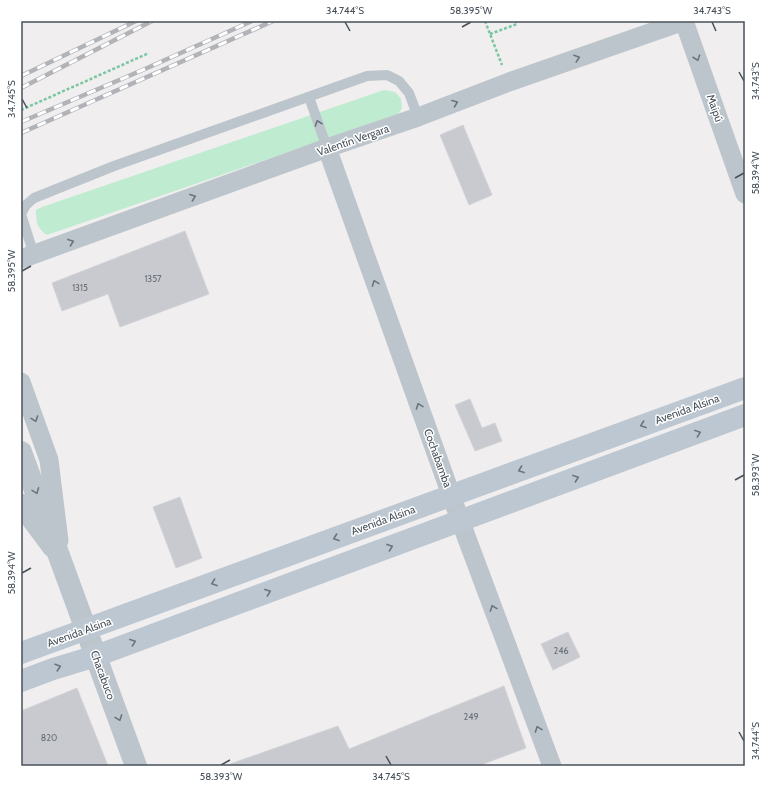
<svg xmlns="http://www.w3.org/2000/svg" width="766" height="787" font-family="Cabin,sans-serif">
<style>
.green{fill:#bfebd0}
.building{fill:#c8cad0;stroke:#d2d4d9}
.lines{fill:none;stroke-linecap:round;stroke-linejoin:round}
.path{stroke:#79c7a0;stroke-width:2.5;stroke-dasharray:3 2;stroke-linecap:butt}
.service{stroke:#bdc5cc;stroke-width:10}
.minor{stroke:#bdc5cc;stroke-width:19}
.tertiary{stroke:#bdc5cc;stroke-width:22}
.secondary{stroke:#bdc7d1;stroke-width:22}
.rail-casing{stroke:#b1b3b8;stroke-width:4.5}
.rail{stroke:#fff;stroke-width:3;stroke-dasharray:9;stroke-linecap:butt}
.oneway{stroke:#6a747c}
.oneway2{stroke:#6a747e}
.ticks{fill:none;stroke:#47515a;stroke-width:1.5}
.labels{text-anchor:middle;stroke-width:3;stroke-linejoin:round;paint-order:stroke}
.number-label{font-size:9px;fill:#676f78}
.street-label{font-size:11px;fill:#47515a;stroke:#fff}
.neatline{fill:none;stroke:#47515a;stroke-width:1.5}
.ticks-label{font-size:10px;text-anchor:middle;fill:#47515a}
</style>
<rect width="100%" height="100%" fill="#f0eeee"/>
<path class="green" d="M384,90L395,92L401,99L402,108L398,114L47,235C37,228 36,223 36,210L42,207Z"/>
<g class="building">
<path d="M463,125L492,195L469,205L440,135Z"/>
<path d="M185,231L209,294L120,327L108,294L62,311L52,283Z"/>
<path d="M470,399L482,428L495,423L502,441L475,451L455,405Z"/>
<path d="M180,497L202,558L176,568L153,507Z"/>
<path d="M568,632L580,657L553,670L541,644Z"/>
<path d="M504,686L526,748L478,766H231L230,764L338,726L349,749Z"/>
<path d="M77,688L108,766H21V711Z"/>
</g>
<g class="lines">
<g class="path">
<path d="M485,21L502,65"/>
<path d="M490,34L517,24L516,21"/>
<path d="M21,110L149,53"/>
</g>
<g class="service">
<path d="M309,97L327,148"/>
<path d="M21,214L26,205L34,198L114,166L367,76L387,75L399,81L409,93L418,117"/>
<path d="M21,214L34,255"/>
</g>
<g class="minor">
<path d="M684,21L745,194"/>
<path d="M327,148L460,520L552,766"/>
<path d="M21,259L327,148L418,117L509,82L684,21"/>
<path d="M21,382L49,460L59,541"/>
<path d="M21,503L26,513L52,548"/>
</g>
<path class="tertiary" d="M21,452L136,766"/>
<g class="secondary">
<path d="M21,653L745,388"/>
<path d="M21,681L53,669L96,656L745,415"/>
</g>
<defs>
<g id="rail">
<path d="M21,76L136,21"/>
<path d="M21,88L152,21"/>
<path d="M21,122L145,69L252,21"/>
<path d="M21,133L273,21"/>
</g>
</defs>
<use href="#rail" class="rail-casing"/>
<use href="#rail" class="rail"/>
</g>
<defs><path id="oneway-chevron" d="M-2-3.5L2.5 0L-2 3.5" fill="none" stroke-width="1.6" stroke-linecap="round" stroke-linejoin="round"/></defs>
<g class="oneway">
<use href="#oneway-chevron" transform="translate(577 58) rotate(-19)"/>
<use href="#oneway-chevron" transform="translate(697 58) rotate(71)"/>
<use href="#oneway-chevron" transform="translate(455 103) rotate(-21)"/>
<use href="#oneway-chevron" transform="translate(318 123) rotate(-109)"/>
<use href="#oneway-chevron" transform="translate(193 197) rotate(-20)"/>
<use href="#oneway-chevron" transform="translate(71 242) rotate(-20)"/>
<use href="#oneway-chevron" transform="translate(375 283) rotate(-110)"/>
<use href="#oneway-chevron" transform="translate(419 406) rotate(-110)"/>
<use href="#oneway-chevron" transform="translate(35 419) rotate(70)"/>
<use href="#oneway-chevron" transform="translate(36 491) rotate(69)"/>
<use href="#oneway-chevron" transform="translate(493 608) rotate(-110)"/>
<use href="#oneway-chevron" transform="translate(119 718) rotate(70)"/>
<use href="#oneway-chevron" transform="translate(538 729) rotate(-110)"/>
</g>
<g class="oneway2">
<use href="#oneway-chevron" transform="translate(643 425) rotate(160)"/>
<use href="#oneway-chevron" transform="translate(698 433) rotate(-20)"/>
<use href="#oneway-chevron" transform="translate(521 470) rotate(160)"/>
<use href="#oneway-chevron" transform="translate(576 478) rotate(-20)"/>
<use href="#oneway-chevron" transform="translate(336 538) rotate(160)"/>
<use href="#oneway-chevron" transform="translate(390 547) rotate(-20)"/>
<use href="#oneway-chevron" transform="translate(214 583) rotate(160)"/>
<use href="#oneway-chevron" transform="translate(268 592) rotate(-20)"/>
<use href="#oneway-chevron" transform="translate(133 642) rotate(-20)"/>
<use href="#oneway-chevron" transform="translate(58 667) rotate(-17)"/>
</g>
<path class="ticks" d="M345,22L350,31M712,22L716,31M462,27L471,22M739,72L744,81M22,99L27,108M735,178L744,173M22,271L31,266M735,480L744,475M22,573L31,568M739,732L744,741M386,756L391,765M221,765L230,760"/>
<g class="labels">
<g class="number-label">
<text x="153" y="282">1357</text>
<text x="80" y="291">1315</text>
<text x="561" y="654">246</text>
<text x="471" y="720">249</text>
<text x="49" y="741">820</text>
</g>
<g class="street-label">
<text transform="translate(715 108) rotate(71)" y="4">Maipú</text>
<text transform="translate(353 140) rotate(-19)" y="4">Valentín Vergara</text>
<text transform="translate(687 409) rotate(-20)" y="4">Avenida Alsina</text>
<text transform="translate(438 458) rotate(70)" y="4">Cochabamba</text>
<text transform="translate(383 520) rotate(-20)" y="4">Avenida Alsina</text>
<text transform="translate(79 632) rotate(-20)" y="4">Avenida Alsina</text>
<text transform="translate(103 675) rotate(70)" y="4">Chacabuco</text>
</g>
</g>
<rect width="766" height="787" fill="none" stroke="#ffffff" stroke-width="44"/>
<rect x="22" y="22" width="722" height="743" class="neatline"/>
<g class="ticks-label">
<text x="345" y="14">34.744°S</text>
<text x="471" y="14">58.395°W</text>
<text x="712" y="14">34.743°S</text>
<text transform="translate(755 81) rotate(-90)" y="4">34.743°S</text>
<text transform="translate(11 99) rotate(-90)" y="4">34.745°S</text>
<text transform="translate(755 173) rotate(-90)" y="4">58.394°W</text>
<text transform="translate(11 271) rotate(-90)" y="4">58.395°W</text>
<text transform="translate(755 475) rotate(-90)" y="4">58.393°W</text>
<text transform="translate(11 573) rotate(-90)" y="4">58.394°W</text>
<text transform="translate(755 741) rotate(-90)" y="4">34.744°S</text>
<text x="221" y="780">58.393°W</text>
<text x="391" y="780">34.745°S</text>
</g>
</svg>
